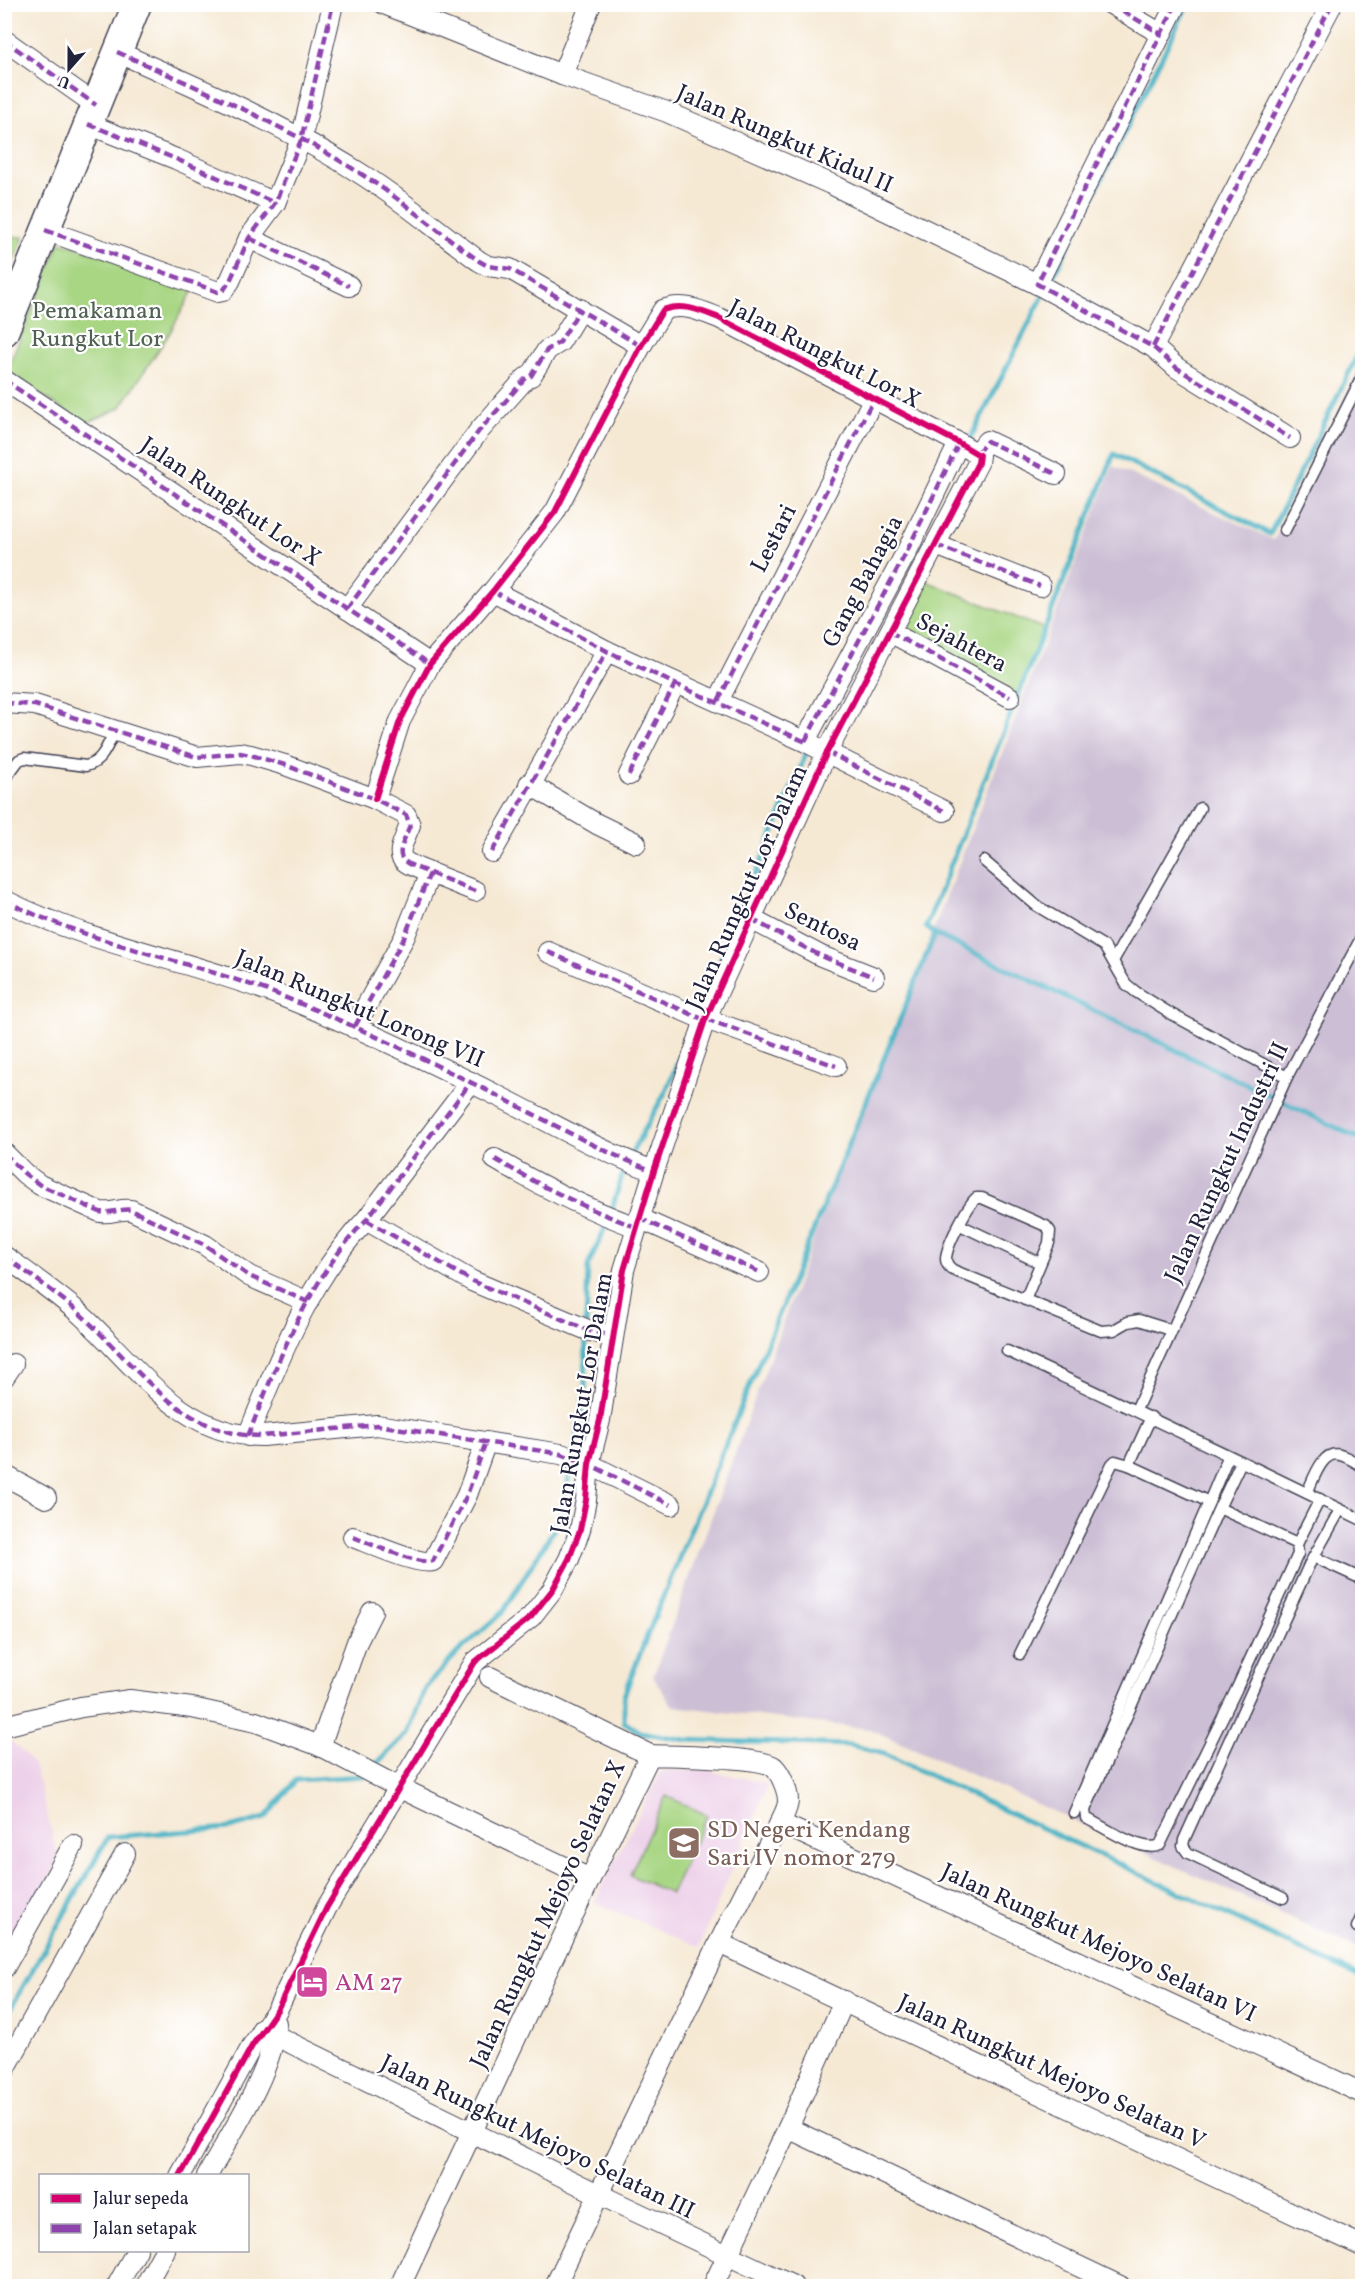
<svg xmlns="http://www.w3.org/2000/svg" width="1367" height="2291" font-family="Vollkorn,serif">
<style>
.built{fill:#edd0e9}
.industrial{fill:#ccbed4}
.green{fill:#a8d683;stroke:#657c5f;stroke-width:1.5}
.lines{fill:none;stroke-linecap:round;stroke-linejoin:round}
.stream{stroke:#47b2c5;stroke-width:5}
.service-casing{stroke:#424052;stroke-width:13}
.minor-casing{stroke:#424052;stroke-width:22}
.secondary-casing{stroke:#424052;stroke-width:31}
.service{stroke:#fff;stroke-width:10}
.minor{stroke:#fff;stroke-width:20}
.secondary{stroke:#fff;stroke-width:28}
.quiet{stroke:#8e44ad;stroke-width:4.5;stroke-dasharray:9 4.5;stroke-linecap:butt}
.cycleway-casing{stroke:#fff;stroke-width:10}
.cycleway{stroke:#d6006c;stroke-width:6}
.labels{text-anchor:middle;stroke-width:4.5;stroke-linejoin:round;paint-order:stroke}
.street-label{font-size:24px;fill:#22223b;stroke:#fff}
.park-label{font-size:24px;fill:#516154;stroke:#fff}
.education-label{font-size:24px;fill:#785e54;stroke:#fff;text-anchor:start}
.hotel-label{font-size:24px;fill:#b23c85;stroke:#fff;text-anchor:start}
</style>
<rect width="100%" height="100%" fill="#fff"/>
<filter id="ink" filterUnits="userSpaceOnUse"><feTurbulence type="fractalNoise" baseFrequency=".0167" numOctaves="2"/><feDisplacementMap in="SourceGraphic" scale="12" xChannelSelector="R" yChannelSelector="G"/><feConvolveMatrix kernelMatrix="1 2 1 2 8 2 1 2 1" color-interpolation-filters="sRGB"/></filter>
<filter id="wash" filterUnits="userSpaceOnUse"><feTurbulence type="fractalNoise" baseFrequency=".008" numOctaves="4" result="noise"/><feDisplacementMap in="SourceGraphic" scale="24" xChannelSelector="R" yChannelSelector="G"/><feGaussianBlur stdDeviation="1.35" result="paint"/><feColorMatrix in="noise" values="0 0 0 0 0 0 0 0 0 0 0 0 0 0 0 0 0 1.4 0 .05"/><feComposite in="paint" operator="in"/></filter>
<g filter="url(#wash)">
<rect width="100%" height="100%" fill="#f6e9d4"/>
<g class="built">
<path d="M5,1735L34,1764L59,1860L5,1959Z"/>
<path d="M706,1770L768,1784L699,1947L594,1902L661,1771Z"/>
</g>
<path class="industrial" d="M1362,363V1950L870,1729L673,1706L653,1677L812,1243L1113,466L1274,540Z"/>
<g class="green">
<path d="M5,237H24L5,280L4,237Z"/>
<path d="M60,242L196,285L169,334L120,408L85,424L6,372Z"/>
<path d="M926,581L1045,629L1019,696L905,633Z"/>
<path d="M666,1796L707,1815L671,1894L630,1875Z"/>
</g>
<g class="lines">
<g class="stream">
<path d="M1049,285L1188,4"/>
<path d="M1362,346L1270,534L1114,454L926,927L935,934L1362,1140"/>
<path d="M968,443L1044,294"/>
<path d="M935,934L645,1641L624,1696V1722L640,1732L686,1740L851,1745L884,1754L1362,1978"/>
<path d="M702,1003L808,749"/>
<path d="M611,1212L626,1163L666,1091L695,1020"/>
<path d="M586,1324L588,1266L608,1221"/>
<path d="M373,1767L407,1734L425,1688L458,1652L502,1613L561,1518L585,1391L586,1333"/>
<path d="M4,2020L108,1837L230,1828L265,1818L296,1780L364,1776"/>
</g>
</g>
</g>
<g filter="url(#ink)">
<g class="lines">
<defs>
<g id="service">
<path d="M1285,530L1362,377"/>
<path d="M4,780L19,760L24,758L86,766C103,762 108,744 115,730"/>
<path d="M984,861L1037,906L1104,946L1126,984L1136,992L1171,1014L1287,1077"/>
<path d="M1113,961L1200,808"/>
<path d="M960,1225L1040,1263"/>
<path d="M1025,1300L1049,1243L1050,1231L1046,1226L982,1198H976C967,1207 946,1246 946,1259C946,1264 949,1267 953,1270L1101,1331L1114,1330L1128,1322L1139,1320L1171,1330"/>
<path d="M1007,1351C1127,1406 1245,1463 1362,1520"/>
<path d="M1136,1410L1287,1077L1362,936"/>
<path d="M1129,1465L1151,1417"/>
<path d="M1307,1493C1313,1481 1322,1449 1340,1455C1348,1457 1355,1462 1362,1466"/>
<path d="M1219,1508L1297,1544L1298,1554L1237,1688L1160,1845C1143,1854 1102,1826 1086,1818L1085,1810L1219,1508L1241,1462"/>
<path d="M1297,1544L1320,1499"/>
<path d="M1314,1557L1362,1579"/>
<path d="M1020,1654L1112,1464L1115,1461L1129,1465L1209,1502L1228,1457"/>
<path d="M1074,1813L1209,1502"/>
<path d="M1283,1898L1188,1853L1183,1846L1184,1840L1309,1565L1340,1510"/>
<path d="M1357,1927L1362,1916"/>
</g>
<g id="minor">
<path d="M384,4L562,75L667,112L833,185L1037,284L1153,347L1177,368L1290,438"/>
<path d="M1111,4L1161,34"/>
<path d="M4,40L96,105"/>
<path d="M117,52C197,87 284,125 358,172C400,198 439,232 479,261L488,266L510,269L641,346"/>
<path d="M562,75L591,4"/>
<path d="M88,124L176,159L275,203"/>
<path d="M45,230L199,285L218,292L223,291L230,281L249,238L275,203L301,140L333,4"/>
<path d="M249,238L349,286"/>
<path d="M1037,284L1176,4"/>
<path d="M1153,347L1332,4"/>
<path d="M4,380L430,664"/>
<path d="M977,453L987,441L1056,474"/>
<path d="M936,545L1040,586"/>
<path d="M493,591L607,651L806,742L944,811"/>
<path d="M347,609L479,431L526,378L531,376L547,350L560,342L580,309"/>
<path d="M890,632L1010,697"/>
<path d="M718,701L874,398"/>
<path d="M4,703L35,705L197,757L240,753L251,755L285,765L375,799L406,815L410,825C396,859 394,859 430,873L404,938L354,1028"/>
<path d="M805,741L907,551L959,443"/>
<path d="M629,775L675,684"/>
<path d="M529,784L597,824L636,843"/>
<path d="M492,852L607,651"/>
<path d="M430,873L475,891"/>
<path d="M4,900C88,943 183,959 271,992C349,1022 427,1060 502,1098C552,1123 601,1152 654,1171"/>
<path d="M751,919L821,956L874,977"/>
<path d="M548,952L705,1020"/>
<path d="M706,1019L836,1066"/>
<path d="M4,1153L25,1174L40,1185L100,1212C111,1214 121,1208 131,1210L205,1245L249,1276L308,1302"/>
<path d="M495,1159C540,1186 587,1209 636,1227"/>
<path d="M639,1218L759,1272"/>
<path d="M366,1220L472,1281L590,1331L613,1336"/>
<path d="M4,1256C29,1274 55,1292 78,1312C134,1362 180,1437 263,1436L377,1425L561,1454L589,1464L671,1505"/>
<path d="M4,1377L13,1364"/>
<path d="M248,1436C278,1361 309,1279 366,1220L471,1082"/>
<path d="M4,1475L46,1498"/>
<path d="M353,1537C369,1543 420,1566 433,1561L467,1495L486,1442"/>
<path d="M490,1677L650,1755"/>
<path d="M4,1726L81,1707L130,1700L192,1708L256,1722L320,1746L396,1786L590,1879"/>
<path d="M320,1746L357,1642L372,1612"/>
<path d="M780,1823L1362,2093"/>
<path d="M719,1943L1362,2246"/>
<path d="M4,1968L73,1845"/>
<path d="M262,2029L598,2194L793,2286"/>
<path d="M4,2071L125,1854"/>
<path d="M788,2128L1120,2286"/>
<path d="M180,2176L252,2046L277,2010L327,1907L475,1662L531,1617L553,1589L569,1559L580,1530L586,1500L589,1464L600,1420L624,1270L654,1171L705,1020L827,752L978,463L979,455L959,443L719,318C701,311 682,302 663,310L641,346L555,512L493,591L430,664L400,721L375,799"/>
<path d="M207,2176C230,2135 274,2069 276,2023"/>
<path d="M117,2286L137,2250"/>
<path d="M145,2286L165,2250"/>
<path d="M400,2286L590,1879L650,1755C672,1756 760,1756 774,1767C781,1774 788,1791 788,1801C788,1808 783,1816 780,1823L719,1943L555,2286"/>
<path d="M713,2286L788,2128L844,2001"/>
</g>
<path id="secondary" d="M4,332L137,4"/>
</defs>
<use href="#service" class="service-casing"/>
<use href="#minor" class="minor-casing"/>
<use href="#secondary" class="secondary-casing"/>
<use href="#service" class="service"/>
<use href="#minor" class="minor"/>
<use href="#secondary" class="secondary"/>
<g class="quiet">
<path d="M1111,4L1161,34"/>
<path d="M1176,4L1037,284L1153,347L1177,368L1290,438"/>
<path d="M4,40L96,105"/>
<path d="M117,52C197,87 284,125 358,172C400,198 439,232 479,261L488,266L510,269L641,346"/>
<path d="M88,124L176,159L275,203"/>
<path d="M45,230L199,285L218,292L223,291L230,281L249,238L275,203L301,140L333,4"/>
<path d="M249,238L349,286"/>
<path d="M1153,347L1332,4"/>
<path d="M4,380L430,664"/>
<path d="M977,453L987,441L1056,474"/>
<path d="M936,545L1040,586"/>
<path d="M493,591L607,651L675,684L806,742"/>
<path d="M347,609L479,431L526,378L531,376L547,350L560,342L580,309"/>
<path d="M890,632L1010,697"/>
<path d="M718,701L874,398"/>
<path d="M4,703L35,705L197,757L240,753L251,755L285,765L375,799L406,815L410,825C396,859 394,859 430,873L404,938L354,1028"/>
<path d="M805,741L907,551L959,443"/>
<path d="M827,752L944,811"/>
<path d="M629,775L675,684"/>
<path d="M492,852L607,651"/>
<path d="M430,873L475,891"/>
<path d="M4,900C88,943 183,959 271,992C349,1022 427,1060 502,1098C552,1123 601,1152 654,1171"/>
<path d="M751,919L821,956L874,977"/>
<path d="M548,952L705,1020"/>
<path d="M706,1019L836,1066"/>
<path d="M4,1153L25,1174L40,1185L100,1212C111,1214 121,1208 131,1210L205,1245L249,1276L308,1302"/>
<path d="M495,1159C540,1186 587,1209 636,1227"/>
<path d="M639,1218L759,1272"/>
<path d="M366,1220L472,1281L590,1331L613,1336"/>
<path d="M4,1256C29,1274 55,1292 78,1312C134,1362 180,1437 263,1436L377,1425L561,1454L589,1464L671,1505"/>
<path d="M248,1436C278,1361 309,1279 366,1220L471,1082"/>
<path d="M353,1537C369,1543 420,1566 433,1561L467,1495L486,1442"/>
</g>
<defs>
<path id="cycleway" d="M180,2176L252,2046L277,2010L327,1907L475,1662L531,1617L553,1589L569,1559L580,1530L586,1500L589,1464L600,1420L624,1270L654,1171L705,1020L827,752L978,463L979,455L959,443L719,318C701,311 682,302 663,310L641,346L555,512L493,591L430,664L400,721L375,799"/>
</defs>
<use href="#cycleway" class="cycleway-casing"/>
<use href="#cycleway" class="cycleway"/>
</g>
</g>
<defs>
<symbol id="school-square" viewBox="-11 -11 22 22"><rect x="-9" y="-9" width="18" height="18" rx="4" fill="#8d6e63" stroke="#fff"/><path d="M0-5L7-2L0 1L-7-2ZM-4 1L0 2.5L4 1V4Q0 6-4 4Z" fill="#fff"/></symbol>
<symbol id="hotel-square" viewBox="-11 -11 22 22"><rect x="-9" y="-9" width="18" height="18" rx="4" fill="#d1479c" stroke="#fff"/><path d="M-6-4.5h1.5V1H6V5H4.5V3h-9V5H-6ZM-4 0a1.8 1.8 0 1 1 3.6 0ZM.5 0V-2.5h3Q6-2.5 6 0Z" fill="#fff"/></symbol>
</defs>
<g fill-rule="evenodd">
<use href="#school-square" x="665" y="1824" width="38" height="38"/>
<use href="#hotel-square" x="293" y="1963" width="38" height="38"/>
</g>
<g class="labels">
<g class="street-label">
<text transform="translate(785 138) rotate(24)" y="8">Jalan Rungkut Kidul II</text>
<text transform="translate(825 353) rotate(27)" y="8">Jalan Rungkut Lor X</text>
<text transform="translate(231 501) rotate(34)" y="8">Jalan Rungkut Lor X</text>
<text transform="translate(773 538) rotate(-63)" y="8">Lestari</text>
<text transform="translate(862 581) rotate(-62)" y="8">Gang Bahagia</text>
<text transform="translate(962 642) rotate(28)" y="8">Sejahtera</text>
<text transform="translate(746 887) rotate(-66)" y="8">Jalan Rungkut Lor Dalam</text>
<text transform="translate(823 926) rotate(26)" y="8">Sentosa</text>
<text transform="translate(360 1008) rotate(23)" y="8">Jalan Rungkut Lorong VII</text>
<text transform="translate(1226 1162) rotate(-65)" y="8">Jalan Rungkut Industri II</text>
<text transform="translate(581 1403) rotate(-80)" y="8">Jalan Rungkut Lor Dalam</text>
<text transform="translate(547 1914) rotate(-65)" y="8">Jalan Rungkut Mejoyo Selatan X</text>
<text transform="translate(1099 1942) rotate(25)" y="8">Jalan Rungkut Mejoyo Selatan VI</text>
<text transform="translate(1052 2071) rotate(25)" y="8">Jalan Rungkut Mejoyo Selatan V</text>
<text transform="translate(538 2136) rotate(26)" y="8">Jalan Rungkut Mejoyo Selatan III</text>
</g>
<g class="park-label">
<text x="97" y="318">Pemakaman<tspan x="97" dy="28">Rungkut Lor</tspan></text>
</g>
<g class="education-label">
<text x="707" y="1837">SD Negeri Kendang<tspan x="707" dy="28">Sari IV nomor 279</tspan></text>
</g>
<g class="hotel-label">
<text x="335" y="1990">AM 27</text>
</g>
</g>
<rect width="1367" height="2291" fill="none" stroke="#fff" stroke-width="24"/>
<rect x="39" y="2174" width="210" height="78" fill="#ffffff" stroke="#a7a7b1" stroke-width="1.5"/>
<rect x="51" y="2194" width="30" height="9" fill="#d6006c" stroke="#a7a7b1" stroke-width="1.5"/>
<text x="93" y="2204" font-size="18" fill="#22223b">Jalur sepeda</text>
<rect x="51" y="2224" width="30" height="9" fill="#8e44ad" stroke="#a7a7b1" stroke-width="1.5"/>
<text x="93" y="2234" font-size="18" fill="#22223b">Jalan setapak</text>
<g transform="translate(69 69) rotate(201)" stroke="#ffffff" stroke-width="4.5" paint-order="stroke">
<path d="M0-4.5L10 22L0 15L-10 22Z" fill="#22223b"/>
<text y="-9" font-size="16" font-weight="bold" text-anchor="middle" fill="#22223b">U</text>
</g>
</svg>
